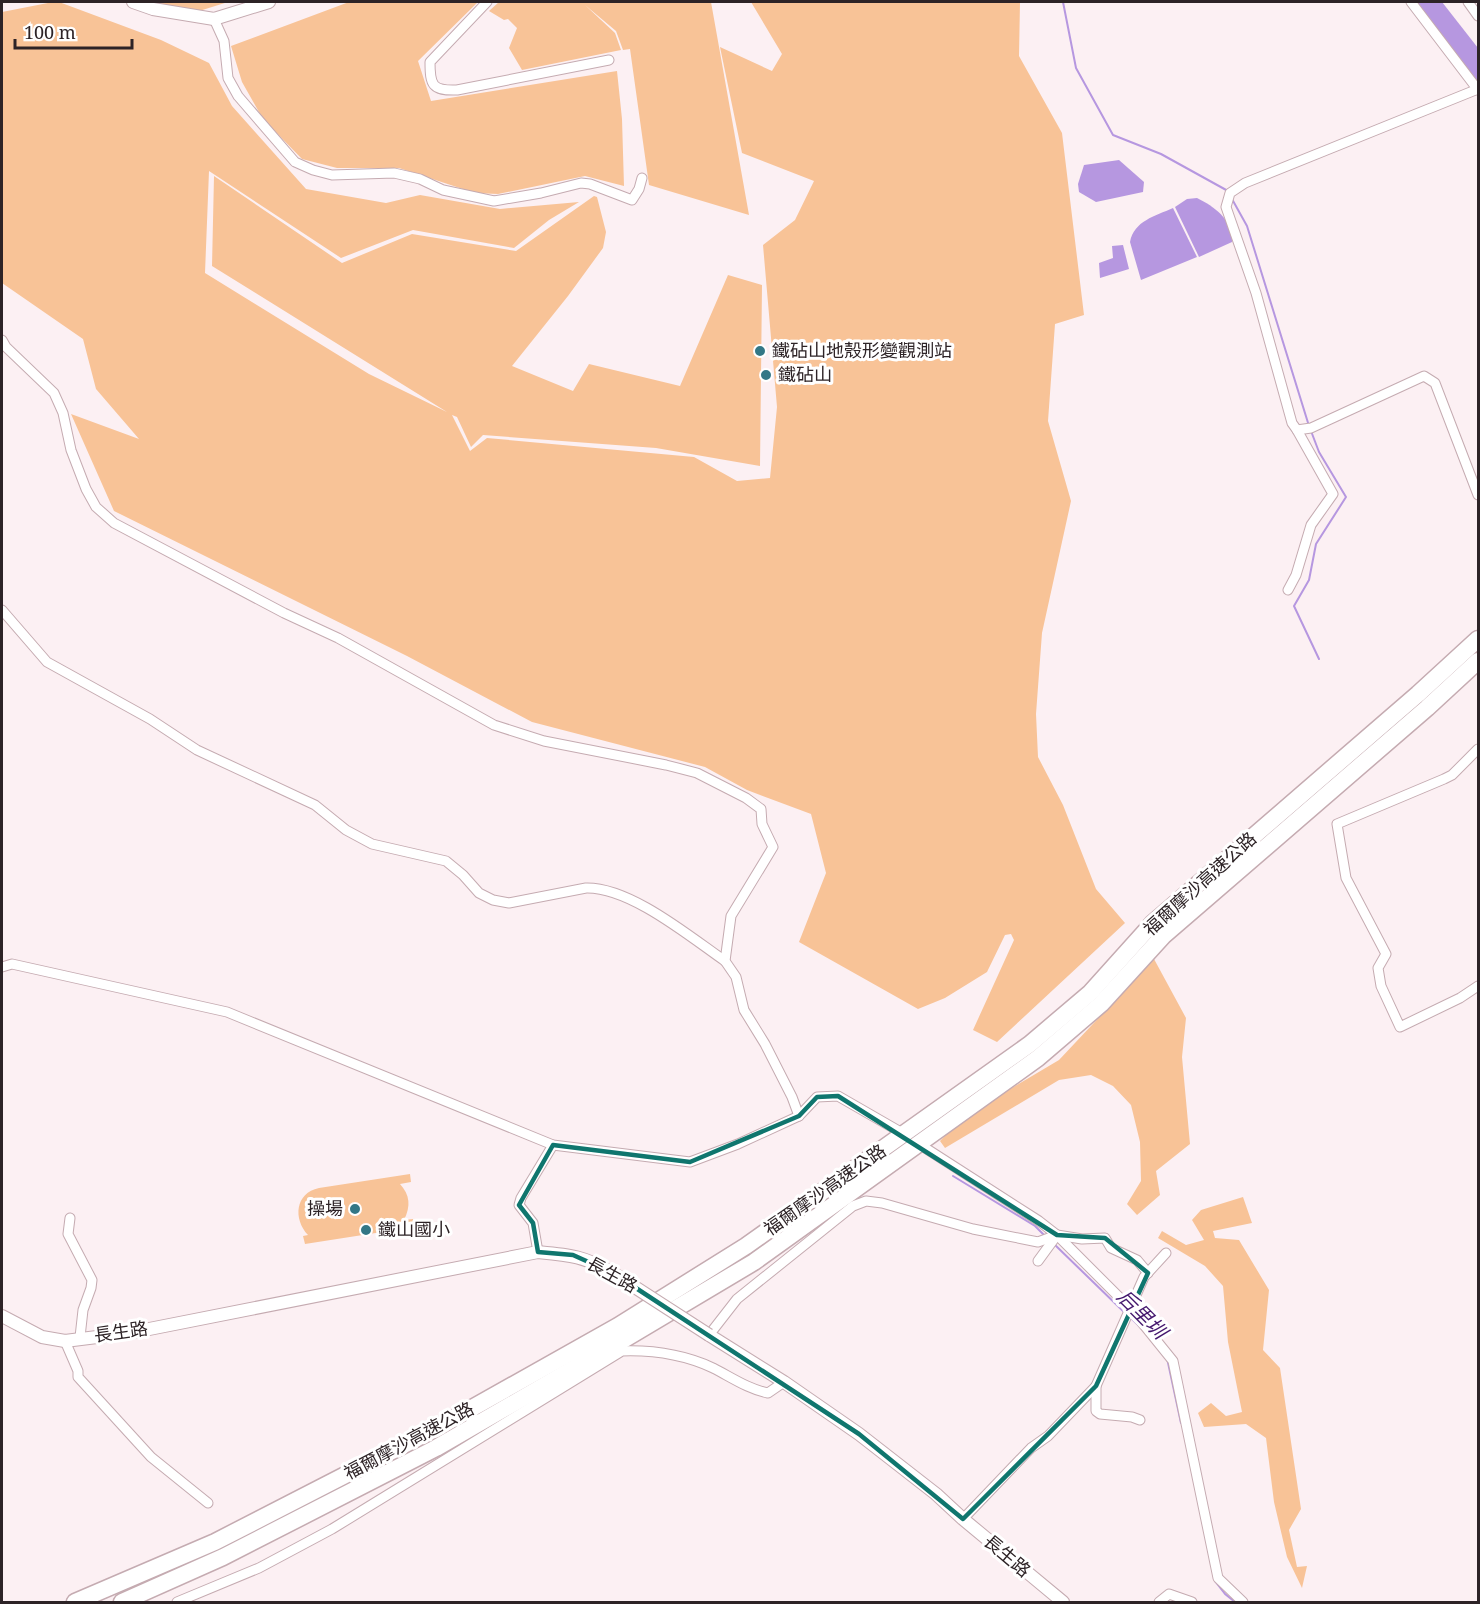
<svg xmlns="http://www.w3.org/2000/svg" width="1480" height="1604" font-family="'Noto Serif','Noto Sans TC',serif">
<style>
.green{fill:#f8c397}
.water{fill:#b697e0}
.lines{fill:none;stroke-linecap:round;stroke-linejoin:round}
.stream{stroke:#b697e0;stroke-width:2}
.minor-casing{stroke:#c5abb1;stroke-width:11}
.tertiary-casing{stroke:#c5abb1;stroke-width:14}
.motorway-casing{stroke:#c5abb1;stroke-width:19}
.minor{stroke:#fff;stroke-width:9}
.tertiary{stroke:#fff;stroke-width:12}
.motorway{stroke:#fff;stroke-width:16}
.tertiary-bridge-casing{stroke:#c5abb1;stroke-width:14;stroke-linecap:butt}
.tertiary-bridge{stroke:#fff;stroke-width:12}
.marked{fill:none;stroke:#0f766e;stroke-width:4.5;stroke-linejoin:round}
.poi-dot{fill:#337786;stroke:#fff;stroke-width:2}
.labels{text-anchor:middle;stroke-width:6;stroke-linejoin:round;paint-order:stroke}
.poi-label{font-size:18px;fill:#2d2326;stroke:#fff;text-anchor:start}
.street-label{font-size:18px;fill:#2d2326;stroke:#fff}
.water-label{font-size:20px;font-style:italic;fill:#45186e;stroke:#fff}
</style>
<rect width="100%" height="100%" fill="#fcf0f3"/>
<g class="green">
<path d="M53,2H59L161,40L209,63L232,106L306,189L386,203L420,195L500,209L579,202L549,220L514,248L413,230L341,258L209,171L205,273L369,374L447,412L212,266L214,176L342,263L412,234L516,251L594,196L597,197L606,232L603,248L568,296L512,366L573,391L589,364L680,386L728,275L762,285L760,466L656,448L483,435L471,447L457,417L452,415L470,451L487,438L694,457L737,481L770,478L777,407L763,245L795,220L814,181L742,153L720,47L772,71L782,54L751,2H1020L1019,56L1062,133L1084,315L1055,324L1048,421L1071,501L1042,633L1036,714L1038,757L1063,805L1096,889L1125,923L997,1042L973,1030L1014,940L1011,934L1005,935L987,972L945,998L918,1009L799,942L826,873L811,814L747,790L705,767L532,722L407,656L114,511L71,414L139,439L96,389L83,339L2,283V12Z"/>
<path d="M150,2H228L196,12Z"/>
<path d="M349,2H478L418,61L431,101L617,71L622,119L624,186L585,176L498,194L475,193L399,168H337L302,159L263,119L242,82L231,46Z"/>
<path d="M499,2H711L749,215L649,185L630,49L623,50L616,31L585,5L615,33L621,50L522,70L509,48L517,28L508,19L504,20L489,11Z"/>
<path d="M1154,959L1186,1018L1182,1057L1190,1144L1156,1171L1160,1195L1137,1215L1127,1204L1141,1181L1140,1142L1131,1105L1113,1086L1091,1075L1059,1080L945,1148L940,1141L963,1117L1059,1060Z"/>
<path d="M410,1174L411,1182L400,1184C410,1195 411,1206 404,1220L413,1219L414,1227L305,1244L303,1236L308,1235C293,1219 295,1193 319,1188Z"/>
<path d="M1243,1197L1252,1223L1213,1231L1215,1238L1239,1240L1269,1290L1263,1350L1280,1368L1301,1509L1289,1530L1297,1567L1307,1566L1302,1588L1287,1557L1274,1502L1266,1438L1246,1424L1204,1427L1198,1413L1211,1403L1226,1416L1242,1412L1228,1342L1223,1286L1205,1266L1158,1238L1162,1231L1186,1245L1204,1240L1192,1220L1201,1210Z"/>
</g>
<g class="water">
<path d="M1415,2H1442L1478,48V83Z"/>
<path d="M1119,160L1144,182L1143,192L1096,202L1079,192L1078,184L1084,165Z"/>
<path d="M1197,198C1215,207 1233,220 1232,242L1199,257L1175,207L1187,199Z"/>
<path d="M1173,208L1197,257L1141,280L1130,242C1134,221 1155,216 1173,208Z"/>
<path d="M1123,245L1129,269L1100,278L1099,263L1113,258L1112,246Z"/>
</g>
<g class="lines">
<g class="stream">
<path d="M1063,2L1076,68L1113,135L1161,154L1228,191"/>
<path d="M1232,199L1247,226L1309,426"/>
<path d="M1311,431L1319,452L1346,497L1316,544L1309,580L1294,606L1319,659"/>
<path d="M953,1176L1035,1226L1044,1235"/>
<path d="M1053,1243L1124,1312"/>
<path d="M1131,1318L1142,1329"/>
<path d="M1167,1358L1181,1423"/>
<path d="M1215,1581L1225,1594L1235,1602"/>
</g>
<defs>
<g id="minor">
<path d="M487,2L430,62C430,85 432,91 457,90L609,60"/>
<path d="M1411,2L1478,90"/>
<path d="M1468,2L1478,16"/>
<path d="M214,19L224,41L228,78L238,96L295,162L313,170L332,175L394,173L420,179L443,190L494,201L541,193L581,183L590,184L632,200L639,189L642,178"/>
<path d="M1478,89L1245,183L1230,193L1226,207L1256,293L1292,423L1297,430L1311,428L1424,376L1435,383L1478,495"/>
<path d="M2,340L6,347L54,393L63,413L71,450L86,489L96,507L114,523L284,613L338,638L494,725L544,741L666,765L697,773L746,798L761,809L762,824L773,847L731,916L725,961L736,977L744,1010L765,1044L792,1097L799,1116"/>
<path d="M1288,590L1296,575L1311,525L1333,494L1297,430"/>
<path d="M2,610L47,662L150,719L197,750L315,805L346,830L372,844L446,861L463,875L479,893L493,900L509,903L586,888C630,887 689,936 725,961"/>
<path d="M1478,749L1452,775L1444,779L1337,824L1346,878L1386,954L1378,968L1381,986L1400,1027L1460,998L1478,986"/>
<path d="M2,967L12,964L227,1012L553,1145L690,1162L738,1144L799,1116L817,1097L838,1096L904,1134"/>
<path d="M916,1142L1039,1221L1057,1235L1131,1309L1173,1361L1218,1578L1243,1602"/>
<path d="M70,1218L68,1234L92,1280L91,1288L83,1310L80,1337"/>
<path d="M538,1252L533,1223L519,1205L521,1198L553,1145"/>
<path d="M1038,1261L1057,1235"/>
<path d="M709,1335L737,1299L853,1206L866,1201L882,1203L973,1229L1038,1242L1057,1235L1082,1239L1105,1238L1111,1248L1137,1260L1148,1273"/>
<path d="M65,1341L78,1371V1377L151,1457L208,1503"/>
<path d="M1096,1386V1411L1100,1414L1132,1417L1140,1420"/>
<path d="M963,1519L1031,1448L1048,1436L1096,1386L1144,1277L1166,1253"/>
<path d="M177,1602L259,1568L332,1529L622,1351C652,1350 685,1355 713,1368C731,1377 748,1389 768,1393L784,1382"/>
<path d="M1159,1602L1169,1594L1192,1602"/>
</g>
<g id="tertiary">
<path d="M133,2L153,9L214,19L269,2"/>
<path d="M2,1316L42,1337L65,1341L129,1333L538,1252C570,1255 584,1256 613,1273"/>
<path d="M709,1335L784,1382L859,1434L936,1494L963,1519L1063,1602"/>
</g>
<g id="motorway">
<path d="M75,1602L215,1542L433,1430L618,1326L746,1246L1030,1044L1090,993L1152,924L1418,694L1478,639"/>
<path d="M122,1602L223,1557L436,1448L623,1340L754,1262L1038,1058L1101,1004L1163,936L1427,708L1478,661"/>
</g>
</defs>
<use href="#minor" class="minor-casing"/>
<use href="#tertiary" class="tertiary-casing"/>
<use href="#motorway" class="motorway-casing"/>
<use href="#minor" class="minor"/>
<use href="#tertiary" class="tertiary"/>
<use href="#motorway" class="motorway"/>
<defs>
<path id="tertiary-bridge" d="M613,1273L709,1335"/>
</defs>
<use href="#tertiary-bridge" class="tertiary-bridge-casing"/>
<use href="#tertiary-bridge" class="tertiary-bridge"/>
</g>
<path class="marked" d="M838,1096L1057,1235L1105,1238L1148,1273L1096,1386L963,1519L859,1434L613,1273L573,1255L538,1252L533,1223L519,1205L553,1145L690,1162L799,1116L817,1097Z"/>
<g class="poi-dot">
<circle cx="760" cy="351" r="6"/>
<circle cx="766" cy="375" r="6"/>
<circle cx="355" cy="1209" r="6"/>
<circle cx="366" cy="1230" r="6"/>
</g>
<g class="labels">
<g class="poi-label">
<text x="772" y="357">鐵砧山地殼形變觀測站</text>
<text x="778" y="381">鐵砧山</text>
<text x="343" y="1215" text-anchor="end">操場</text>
<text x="378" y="1236">鐵山國小</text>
</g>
<g class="street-label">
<text transform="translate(1200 884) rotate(-42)" y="6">福爾摩沙高速公路</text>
<text transform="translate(825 1190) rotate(-35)" y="6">福爾摩沙高速公路</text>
<text transform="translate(612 1275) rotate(29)" y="6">長生路</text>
<text transform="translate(121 1332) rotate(-8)" y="6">長生路</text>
<text transform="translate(409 1441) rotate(-28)" y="6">福爾摩沙高速公路</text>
<text transform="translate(1007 1556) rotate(40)" y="6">長生路</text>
</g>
<g class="water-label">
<text transform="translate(1142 1314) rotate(45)" y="7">后里圳</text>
</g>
</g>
<rect width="1480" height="1604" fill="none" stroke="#2d2326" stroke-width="6"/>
<path d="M15 39v9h117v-9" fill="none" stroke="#2d2326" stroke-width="3"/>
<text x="24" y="39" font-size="18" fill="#2d2326" stroke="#ffffff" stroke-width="4.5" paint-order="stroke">100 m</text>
</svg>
